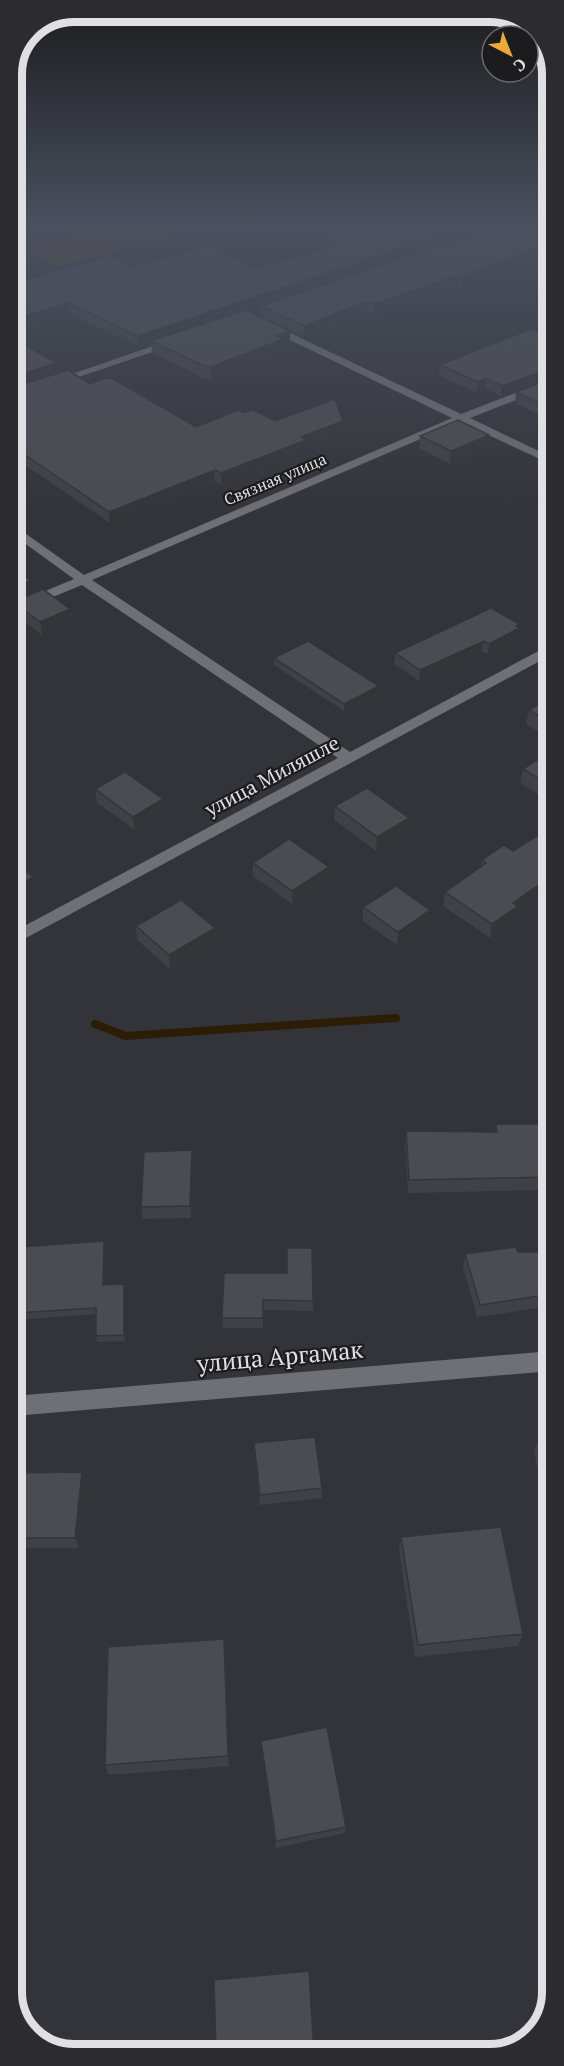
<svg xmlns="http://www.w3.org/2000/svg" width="564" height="2066" font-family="'PT Serif',serif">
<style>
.green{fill:#624820}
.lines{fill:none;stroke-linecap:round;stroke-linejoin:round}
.stream{stroke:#2d1d06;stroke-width:8}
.minor{fill:#6f7076;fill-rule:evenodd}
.wall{fill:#404146}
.shaded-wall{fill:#343539}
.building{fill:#4b4c51;stroke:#343539;stroke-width:1.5}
.labels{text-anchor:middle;stroke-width:4.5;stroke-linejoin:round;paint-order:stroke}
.far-street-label{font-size:16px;fill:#e0e0e4;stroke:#1c1c1e}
.street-label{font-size:20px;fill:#e0e0e4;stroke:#1c1c1e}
.near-street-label{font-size:24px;fill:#e0e0e4;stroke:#1c1c1e}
.rim{fill:none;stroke:#e0e0e4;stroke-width:8}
</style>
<rect width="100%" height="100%" fill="#333439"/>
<path class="green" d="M70,227H141L158,236L187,227H219L58,266L20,248L79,234Z"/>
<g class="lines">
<path class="stream" d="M95,1024L126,1036L396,1018"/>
<g class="minor">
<path d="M265,324H271L461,414L551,379V386L470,418L551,457V464L460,422L92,580L350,752L546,647L551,646V655L13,945V932L338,758L82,585L12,614V605L74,579L12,534V524L84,575L452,418L265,328Z"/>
<path d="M176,338L181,341L179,343L58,384L49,382Z"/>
<path d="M552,1351V1371L13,1416V1396Z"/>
</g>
</g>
<g class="wall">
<path d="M551,227V256L547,255L461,286L458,285L374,314L367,311L304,337L261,316V306L484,231L246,310L290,331V342L283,345V351L212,379L204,378L152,353L151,342L138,346L70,314L12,331L131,267L256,268L326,248L311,241V231Z"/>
<path d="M551,331V378L501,396L485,388L477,392L439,376L440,365L542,334Z"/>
<path d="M12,337L56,363L57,374L90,384L196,427L244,413L275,421H343V432L306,446V451L221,485L215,481L110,523L12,456Z"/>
<path d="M551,379V420L515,403L516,392Z"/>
<path d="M420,436L487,448L450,464L419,448Z"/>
<path d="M551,557V576L544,572L546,559Z"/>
<path d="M33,594L70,609L71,622L42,635L16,615L13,602Z"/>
<path d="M519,627L517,638L488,654L482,651L419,681L394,664L395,653Z"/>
<path d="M274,658L378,694L344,711L274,665Z"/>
<path d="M551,697V739L526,724L529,710Z"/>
<path d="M551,751V799L549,801L520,783L523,769Z"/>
<path d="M95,789L164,813L135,830L97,803Z"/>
<path d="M335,806L409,818L408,832L376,851L334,820Z"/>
<path d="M504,845L517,912L516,920L490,938L443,906L445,892L481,867L482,860Z"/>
<path d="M253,863L328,880L292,904L253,876Z"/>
<path d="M363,907L428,923L397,945L363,921Z"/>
<path d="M136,926L215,928V942L170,969L137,940Z"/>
<path d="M496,1124H551V1184L547,1185L545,1190L408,1193L405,1144L406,1131L495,1132Z"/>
<path d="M192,1150L193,1163L191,1218L143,1219L141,1207Z"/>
<path d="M104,1241L105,1248L104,1285L125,1290V1341L97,1342L96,1336V1314L16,1320L14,1313Z"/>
<path d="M518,1252H552V1306L477,1317L463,1267L465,1254Z"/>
<path d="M224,1273L313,1301V1311L263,1310V1328H223L222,1318Z"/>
<path d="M552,1439V1496L543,1497L534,1451L538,1440Z"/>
<path d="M254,1443L322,1488V1498L260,1505Z"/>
<path d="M82,1472L85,1483L79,1548H13V1473Z"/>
<path d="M401,1537L523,1634L518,1646L415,1657L399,1550Z"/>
<path d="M226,1652L229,1766L109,1775L105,1765Z"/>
<path d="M261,1741L346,1827L345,1833L276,1848Z"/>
</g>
<g class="shaded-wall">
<path d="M12,227H33L12,232Z"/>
<path d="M466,227H494L138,346L137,336Z"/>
<path d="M548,245L547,255L461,286L462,276Z"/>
<path d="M458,275V285L374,314V304Z"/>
<path d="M367,301V311L304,337V326Z"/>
<path d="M68,303L70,314L12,331V320Z"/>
<path d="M290,331V342L283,345V351L212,379L211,367Z"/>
<path d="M56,363L57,374L12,389V377Z"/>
<path d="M551,368V378L501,396L502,386Z"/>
<path d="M486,378L485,388L477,392L478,382Z"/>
<path d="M343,421V432L306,446V451L221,485V473L301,437Z"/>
<path d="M489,435L487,448L450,464L451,451Z"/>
<path d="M215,470V481L110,523L109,512Z"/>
<path d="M31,581L33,594L12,602V588Z"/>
<path d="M70,609L71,622L42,635L40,622Z"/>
<path d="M519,624L517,638L488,654L489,644Z"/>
<path d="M484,641L482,651L419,681L420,670Z"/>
<path d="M379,686L378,694L344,711V704Z"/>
<path d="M163,799L164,813L135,830L133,817Z"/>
<path d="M409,818L408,832L376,851L377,837Z"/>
<path d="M329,867L328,880L292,904V891Z"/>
<path d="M551,876V887L517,912L516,920L490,938L492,924L513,903Z"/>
<path d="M33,877L36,891L13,904V889Z"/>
<path d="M430,910L428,923L397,945L398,932Z"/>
<path d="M215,928V942L170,969L169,955Z"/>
<path d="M192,1150L193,1163L191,1218L190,1206Z"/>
<path d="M104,1241L105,1248L104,1291L103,1285Z"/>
<path d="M124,1284L125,1290V1341L124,1335Z"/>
<path d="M82,1472L85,1483L79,1548L75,1538Z"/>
<path d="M224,1639L226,1652L229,1766L228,1756Z"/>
</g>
<g class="building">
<path d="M324,227H466L137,336L68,303L12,320V285L53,272L111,256L131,267L209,245L256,268L338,245L311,231Z"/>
<path d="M494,227H551V246L548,245L462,276L458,275L374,304L367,301L304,326L261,306Z"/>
<path d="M246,310L290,331L277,336L283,339L211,367L204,366L151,341Z"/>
<path d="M531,329L542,334L551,331V368L502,386L486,378L478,382L440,365Z"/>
<path d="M12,337L56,363L12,377Z"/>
<path d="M68,370L90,384L106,378L113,379L196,427L238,410L244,413L253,410L275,421L335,399L343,421L301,437L306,440L221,473L215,470L109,512L12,446V388Z"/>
<path d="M551,379V409L516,392Z"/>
<path d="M458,420L489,435L451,451L420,436Z"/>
<path d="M551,557V562L546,559Z"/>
<path d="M12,567L31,581L12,588Z"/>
<path d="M43,589L70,609L40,622L13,602Z"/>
<path d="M491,608L519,624L516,626L519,628L489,644L484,641L420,670L395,653Z"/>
<path d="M308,641L379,686L344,704L274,658Z"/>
<path d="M551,697V724L529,710Z"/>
<path d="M551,751V786L523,769Z"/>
<path d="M125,772L163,799L133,817L95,789Z"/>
<path d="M367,788L409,818L377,837L335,806Z"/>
<path d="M551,827V876L513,903L518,906L492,924L445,892L486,863L482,860L504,845L513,851Z"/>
<path d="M289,839L329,867L292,891L253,863Z"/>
<path d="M13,860L33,877L13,889Z"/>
<path d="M396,886L430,910L398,932L363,907Z"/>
<path d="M181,900L215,928L169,955L136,926Z"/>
<path d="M496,1124H551V1172H548L549,1177L409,1180L406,1131L497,1132Z"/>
<path d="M192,1150L190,1206L141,1207L144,1152Z"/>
<path d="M104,1241L103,1285L124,1284V1335L96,1336V1308L14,1313L19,1247Z"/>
<path d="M516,1247L518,1252H552V1294L480,1305L465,1254Z"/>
<path d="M287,1248H312L313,1301L263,1300V1318H222L224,1273H287Z"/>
<path d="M315,1437L322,1488L260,1495L254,1443Z"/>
<path d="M552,1439V1486H547L538,1440Z"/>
<path d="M82,1472L75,1538H13V1473Z"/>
<path d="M501,1527L523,1634L418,1645L401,1537Z"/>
<path d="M224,1639L228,1756L105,1765L108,1647Z"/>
<path d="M327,1727L346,1827L276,1841L261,1741Z"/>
<path d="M309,1971L314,2053H216L214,1980Z"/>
</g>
<linearGradient id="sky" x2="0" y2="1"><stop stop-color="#1c1d1f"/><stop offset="0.44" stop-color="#4a505f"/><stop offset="1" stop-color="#4a505f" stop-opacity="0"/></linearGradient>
<rect width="564" height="516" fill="url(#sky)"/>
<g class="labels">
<g class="far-street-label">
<text transform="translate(275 479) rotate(-23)" y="6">Связная улица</text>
</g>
<g class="street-label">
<text transform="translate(272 776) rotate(-28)" y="7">улица Миляшле</text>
</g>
<g class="near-street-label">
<text transform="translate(280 1357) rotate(-5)" y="8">улица Аргамак</text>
</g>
</g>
<path d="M0 0H564V2066H0ZM74 22H490A52 52 0 0 1 542 74V1992A52 52 0 0 1 490 2044H74A52 52 0 0 1 22 1992V74A52 52 0 0 1 74 22Z" fill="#2c2c2e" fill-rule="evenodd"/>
<path class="rim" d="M74 22H490A52 52 0 0 1 542 74V1992A52 52 0 0 1 490 2044H74A52 52 0 0 1 22 1992V74A52 52 0 0 1 74 22Z"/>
<g transform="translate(510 54) rotate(138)"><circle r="28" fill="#1c1c1e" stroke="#6a6a6d" stroke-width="1.5"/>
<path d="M0-4.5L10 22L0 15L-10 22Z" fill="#eca93a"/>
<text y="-9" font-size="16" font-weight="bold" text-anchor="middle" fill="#e0e0e4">С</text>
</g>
</svg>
